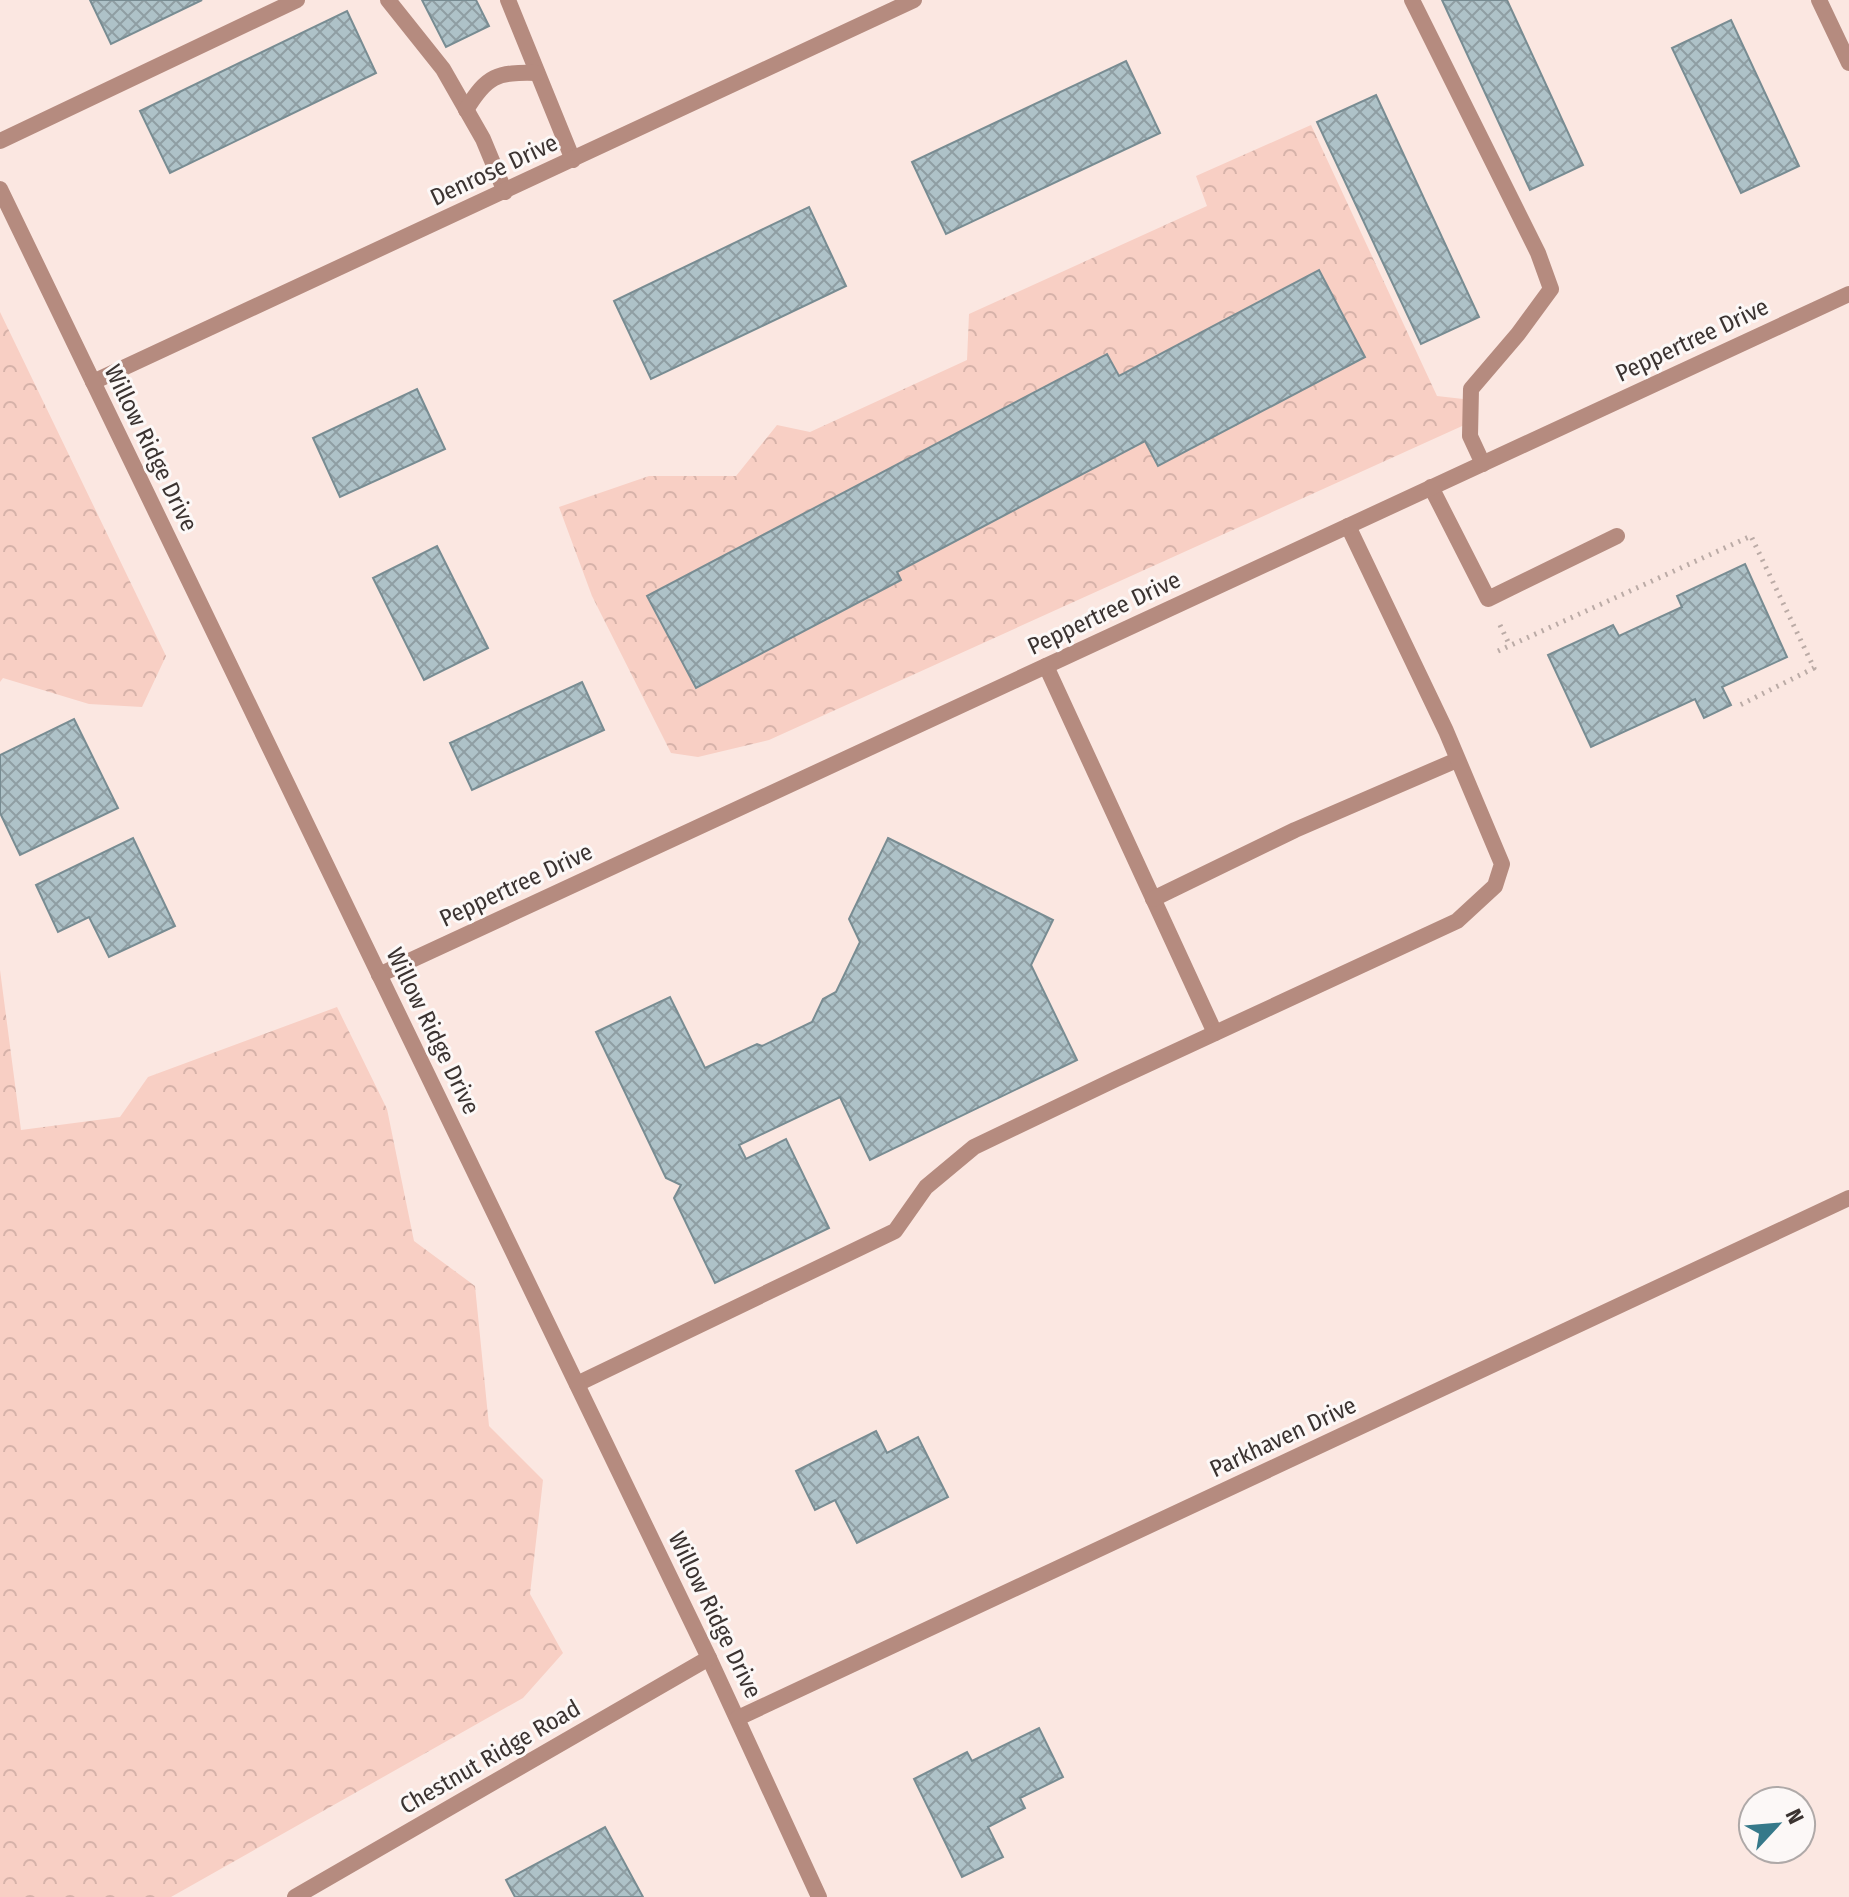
<svg xmlns="http://www.w3.org/2000/svg" width="1849" height="1897" font-family="'Fira Sans Condensed',sans-serif">
<style>
.forest{fill:url(#forest-crowns)}
.building{fill:url(#building-cross-hatch);stroke:#788c92;stroke-width:2}
.lines{fill:none;stroke-linecap:round;stroke-linejoin:round}
.path{stroke:#bbaba6;stroke-width:5;stroke-dasharray:2 6;stroke-linecap:butt}
.service{stroke:#b58b7f;stroke-width:16}
.minor{stroke:#b58b7f;stroke-width:16}
.tertiary{stroke:#b58b7f;stroke-width:16}
.labels{text-anchor:middle;stroke-width:6;stroke-linejoin:round;paint-order:stroke}
.street-label{font-size:24px;fill:#3b3331;stroke:#fcf8f7}
</style>
<defs>
<pattern id="forest-crowns" width="20" height="18" patternUnits="userSpaceOnUse" patternTransform="scale(2)"><rect width="20" height="18" fill="#f8cfc4"/><path d="M2 6a3 3 0 1 1 6 0M12 15a3 3 0 1 1 6 0" fill="none" stroke="#d6b2a9"/></pattern>
<pattern id="building-cross-hatch" width="8" height="8" patternUnits="userSpaceOnUse" patternTransform="scale(2)"><rect width="8" height="8" fill="#aec2c8"/><path d="M0 0l8 8M0 8l8-8" fill="none" stroke="#8f9ea3"/></pattern>
</defs>
<rect width="100%" height="100%" fill="#fbe7e1"/>
<g class="forest">
<path d="M1311,125L1437,396L1472,400L1471,422L769,740L698,757L671,753L592,596L559,507L649,476H736L777,425L810,432L967,360L969,314L1207,206L1196,176Z"/>
<path d="M0,312L166,656L142,707L89,704L3,678L0,682Z"/>
<path d="M0,970L21,1130L120,1117L148,1077L337,1007L387,1109L414,1241L475,1286L489,1426L543,1480L530,1594L563,1653L523,1698L171,1897H0Z"/>
</g>
<g class="building">
<path d="M90,0H202L111,44Z"/>
<path d="M422,0H476L489,26L446,47Z"/>
<path d="M1442,0H1507L1583,165L1530,190Z"/>
<path d="M347,11L376,73L170,173L140,111Z"/>
<path d="M1731,20L1799,166L1741,193L1672,48Z"/>
<path d="M1126,61L1160,133L946,234L912,162Z"/>
<path d="M1376,95L1479,317L1421,344L1317,122Z"/>
<path d="M809,207L846,286L651,379L614,301Z"/>
<path d="M1319,270L1365,357L1158,466L1145,441L897,572L901,580L696,688L647,596L1107,354L1119,376Z"/>
<path d="M417,389L445,449L340,497L313,438Z"/>
<path d="M437,546L488,648L424,680L373,578Z"/>
<path d="M1745,564L1787,657L1722,687L1731,705L1704,718L1695,699L1591,747L1548,655L1613,625L1619,636L1682,607L1677,596Z"/>
<path d="M582,682L604,730L472,790L450,743Z"/>
<path d="M74,719L118,808L20,855L0,813V755Z"/>
<path d="M133,838L175,926L109,957L89,917L58,932L36,885Z"/>
<path d="M888,838L1053,920L1031,965L1077,1060L870,1160L840,1097L739,1145L746,1159L786,1139L829,1228L715,1283L674,1198L681,1185L666,1178L596,1032L670,997L705,1068L757,1044L762,1046L812,1022L823,999L836,992L860,942L849,919Z"/>
<path d="M876,1431L887,1453L918,1437L948,1497L857,1543L835,1500L815,1510L796,1471Z"/>
<path d="M1039,1728L1063,1777L1020,1798L1025,1808L988,1827L1003,1857L962,1877L914,1779L967,1752L972,1761Z"/>
<path d="M605,1827L643,1897H515L506,1880Z"/>
</g>
<g class="lines">
<g class="path">
<path d="M1500,625L1510,646"/>
<path d="M1498,651L1751,536L1814,668L1740,705"/>
</g>
<g class="service">
<path d="M388,0L443,69L483,139L505,192"/>
<path d="M508,0L573,160"/>
<path d="M1412,0L1538,253L1551,289L1518,334L1471,389L1470,436L1483,464"/>
<path d="M466,110C487,75 497,72 537,73"/>
<path d="M0,141L297,0"/>
<path d="M1431,487L1488,599L1617,536"/>
<path d="M1046,666L1215,1033"/>
<path d="M1153,899L1295,830L1457,760"/>
<path d="M577,1384L895,1231L926,1187L974,1147L1116,1079L1457,921L1495,886L1502,864L1446,731L1348,526"/>
</g>
<g class="minor">
<path d="M1819,0L1849,63"/>
<path d="M93,382L914,0"/>
<path d="M379,975L1849,294"/>
<path d="M709,1658L819,1897"/>
<path d="M738,1718L1849,1198"/>
</g>
<path class="tertiary" d="M0,189L709,1658L295,1897"/>
</g>
<g class="labels">
<g class="street-label">
<text transform="translate(494 170) rotate(-25)" y="8">Denrose Drive</text>
<text transform="translate(1692 340) rotate(-25)" y="8">Peppertree Drive</text>
<text transform="translate(151 448) rotate(64)" y="8">Willow Ridge Drive</text>
<text transform="translate(1104 613) rotate(-25)" y="8">Peppertree Drive</text>
<text transform="translate(516 885) rotate(-25)" y="8">Peppertree Drive</text>
<text transform="translate(433 1031) rotate(64)" y="8">Willow Ridge Drive</text>
<text transform="translate(1283 1437) rotate(-25)" y="8">Parkhaven Drive</text>
<text transform="translate(715 1615) rotate(64)" y="8">Willow Ridge Drive</text>
<text transform="translate(490 1757) rotate(-30)" y="8">Chestnut Ridge Road</text>
</g>
</g>
<g transform="translate(1777 1825) rotate(64)"><circle r="38" fill="#fcf8f7" stroke="#afa9a8" stroke-width="2"/>
<path d="M0-6L14 30L0 20L-14 30Z" fill="#36798a"/>
<text y="-12" font-size="22" font-weight="bold" text-anchor="middle" fill="#3b3331">N</text>
</g>
</svg>
